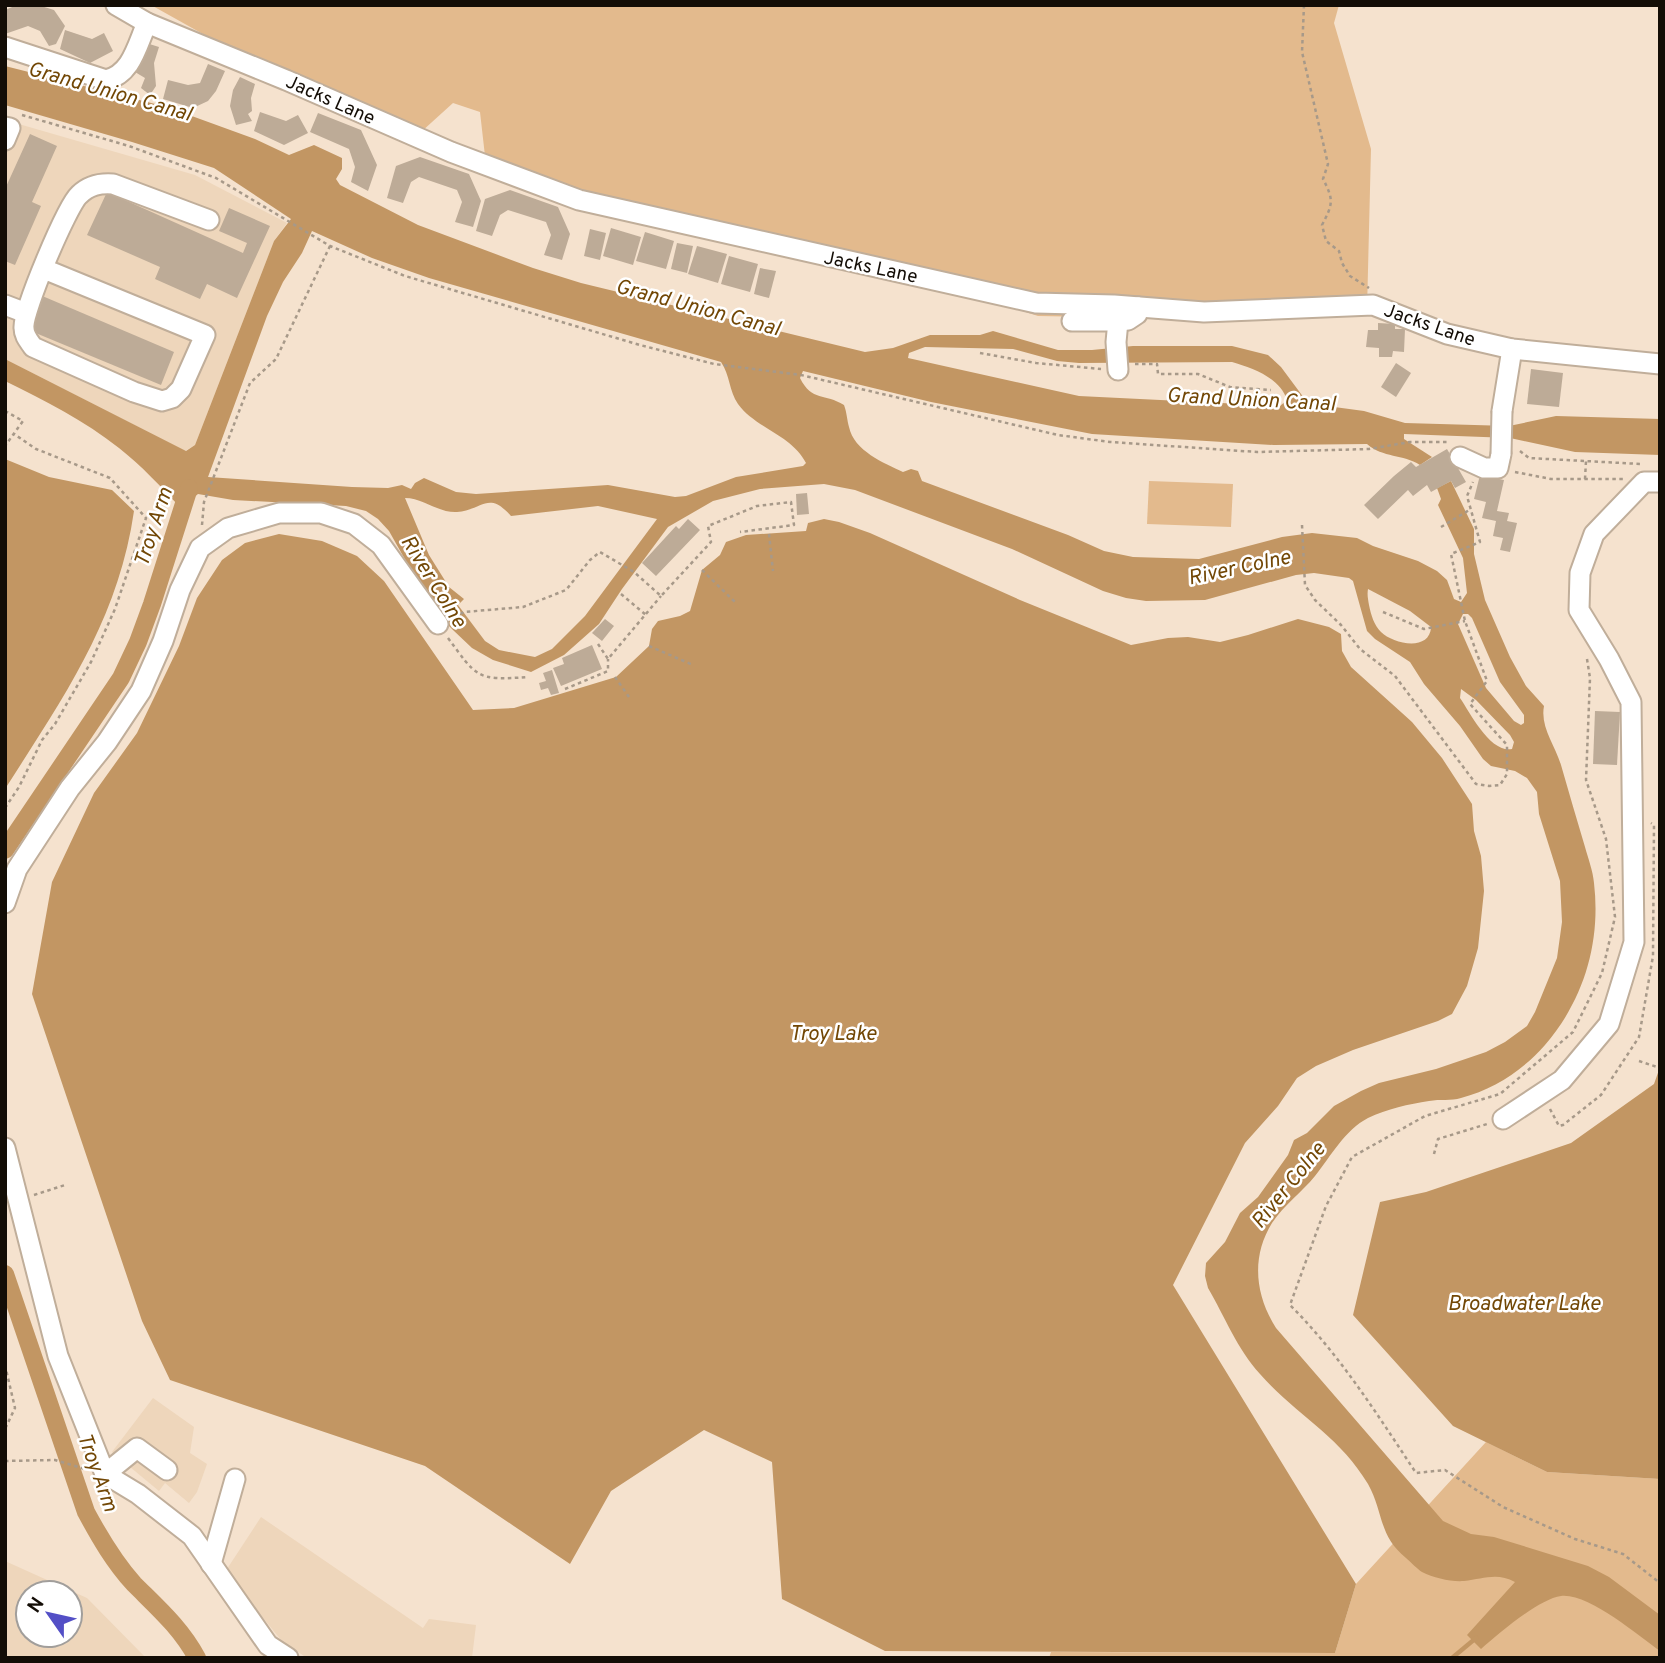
<svg xmlns="http://www.w3.org/2000/svg" width="1665" height="1663" font-family="Overpass,sans-serif">
<style>
.built{fill:#eed6bb;fill-rule:evenodd}
.green{fill:#e3ba8d}
.water{fill:#c29663;fill-rule:evenodd}
.lines{fill:none;stroke-linecap:round;stroke-linejoin:round}
.stream{stroke:#c29663;stroke-width:4.5}
.canal{stroke:#c29663;stroke-width:18}
.building{fill:#bdab97}
.minor-casing{stroke:#c0ae9a;stroke-width:23}
.path{stroke:#a79989;stroke-width:2.5;stroke-dasharray:3.5 3.5;stroke-linecap:butt}
.minor{stroke:#fff;stroke-width:19}
.minor-bridge-casing{stroke:#c0ae9a;stroke-width:23;stroke-linecap:butt}
.minor-bridge{stroke:#fff;stroke-width:19}
.labels{text-anchor:middle;stroke-width:5;stroke-linejoin:round;paint-order:stroke}
.street-label{font-size:19px;fill:#130d06;stroke:#fff}
.water-label{font-size:21px;font-style:italic;fill:#724705;stroke:#fff}
</style>
<rect width="100%" height="100%" fill="#f5e2ce"/>
<g class="built">
<path d="M5,120L195,175L287,223L274,241L195,445L185,451L5,359Z"/>
<path d="M153,1398L194,1427L190,1453L207,1464L197,1492L189,1503L165,1483L159,1491L112,1452Z"/>
<path d="M261,1517L423,1628L429,1619L476,1625L472,1658H307L282,1641L225,1572Z"/>
<path d="M5,1561L87,1598L146,1658H5ZM28,1593H70V1635H28Z"/>
</g>
<g class="green">
<path d="M151,5H1339L1334,23L1371,149L1367,310L1203,319L1038,316L910,275L560,185L485,156L480,112L453,103L421,132L210,38Z"/>
<path d="M1149,481L1233,484L1231,527L1147,524Z"/>
<path d="M1486,1442L1547,1472L1660,1479V1658H1049L1051,1652L1335,1653L1356,1584Z"/>
</g>
<g class="water">
<path d="M5,66L167,107L255,139L289,155L314,145L342,158V169L336,179L340,185L418,225L533,268L581,283L865,352L893,348L930,335H980L993,331L1058,350H1092L1133,346H1232L1268,355L1281,367L1304,398L1312,404L1364,411L1405,423L1509,426L1556,416L1660,419V455L1575,452L1510,438L1404,434V439L1432,457L1420,465C1403,454 1383,458 1367,444L1274,445L1092,434L931,402L803,371L800,378C812,402 825,393 844,405C847,413 847,420 849,427C854,451 884,463 903,472L911,469L918,471L922,481L1068,535L1104,551L1133,557L1199,559L1282,537L1312,533L1357,538L1373,546L1418,561L1437,571L1447,580L1454,599L1461,602L1467,593L1463,558L1438,505L1441,499L1437,488L1451,481L1474,529V554L1485,600L1510,657L1526,686L1544,706C1540,727 1555,745 1561,765C1569,793 1577,820 1585,847C1588,858 1593,871 1594,883C1601,942 1584,1000 1545,1045C1522,1071 1494,1089 1461,1098C1451,1101 1440,1099 1429,1101C1409,1104 1387,1109 1368,1118C1345,1130 1331,1156 1315,1176C1302,1192 1284,1205 1272,1223C1251,1257 1255,1295 1276,1328L1443,1521L1471,1534L1494,1537L1588,1566L1609,1577L1660,1615V1651C1637,1635 1589,1593 1561,1596C1539,1599 1499,1633 1481,1649L1467,1635L1515,1582C1497,1572 1483,1579 1464,1581C1451,1582 1434,1578 1422,1572C1417,1569 1411,1562 1406,1558C1378,1535 1384,1513 1368,1484C1339,1435 1296,1415 1260,1374C1237,1349 1225,1317 1208,1288L1205,1276L1206,1263L1225,1242L1240,1213L1258,1197L1288,1155L1294,1140L1307,1133L1334,1106L1361,1091L1379,1083L1436,1069L1486,1052L1505,1042L1527,1026L1535,1012L1557,958L1562,922L1560,881L1539,814L1537,792L1527,778L1515,771L1491,766L1483,759L1460,726L1424,684L1410,662L1375,639L1367,631L1353,581L1349,578L1314,573L1296,575L1205,600L1146,601L1126,598L1103,591L1012,549L855,490L824,484L760,489L713,501L668,527L622,589L599,624L564,655L531,672L493,660L472,648L453,630L434,611L389,531L378,519L366,511L346,506L233,500L198,494L181,508C161,487 142,466 119,448C85,421 44,400 5,381V359L186,451L195,445L274,241L291,219L214,168L132,142L5,105ZM312,231L372,258L429,278L721,362C730,375 729,391 738,404C755,428 792,435 806,463L803,466L736,477L686,496L675,497L608,485L476,494L456,492L424,478L415,483L411,489L402,485L388,488L352,487L208,477L267,316L283,282L302,253ZM925,347L1013,349L1057,361L1079,363L1232,362C1253,368 1280,378 1287,400L1280,406L1079,396L908,358L909,353ZM405,498C423,498 438,513 457,512C483,510 488,490 511,516L598,506L657,519L585,616L552,649L535,657L499,650L485,641L458,605L464,599L449,587L429,555ZM1368,589L1410,611L1431,627C1430,652 1393,644 1381,632C1374,625 1371,615 1369,605C1368,599 1367,595 1368,589ZM1463,614H1468L1472,618L1500,682L1524,715V723L1521,725L1514,721L1486,688L1458,624ZM1461,689L1476,700L1510,735L1514,742L1512,749C1490,753 1471,714 1460,698Z"/>
<path d="M5,459L49,477L112,490L134,511C118,621 63,698 5,789Z"/>
<path d="M824,519L839,522L870,533L1020,600L1131,645L1168,638L1188,637L1220,642L1248,635L1298,619L1329,627L1341,634L1342,651L1351,667L1412,722L1442,758L1472,804L1474,831L1481,856L1484,891L1478,948L1467,986L1452,1014L1438,1021L1353,1050L1316,1066L1297,1078L1278,1106L1245,1143L1173,1285L1356,1584L1335,1653L885,1651L782,1599L772,1462L704,1430L611,1491L570,1564L425,1466L170,1380L142,1321L32,994L52,882L94,793L137,733L179,646L197,598L222,560L245,543L279,534L322,541L357,556L384,581L473,710L514,708L616,677L649,646L652,629L658,621L680,616L690,611L702,570L720,555L726,542L746,535L806,531L808,523Z"/>
<path d="M1660,1067V1479L1547,1472L1453,1426L1353,1315L1380,1202L1426,1192L1571,1143L1654,1084Z"/>
</g>
<g class="lines">
<path class="stream" d="M1452,1658L1476,1638"/>
<g class="canal">
<path d="M5,850L121,678L138,642L152,604L189,488"/>
<path d="M5,1274L86,1512C100,1538 114,1562 134,1584C158,1608 181,1628 197,1658"/>
</g>
</g>
<g class="building">
<path d="M17,5H38L54,10L65,26L56,44L49,46L40,31L28,26L5,34V10Z"/>
<path d="M65,30L92,39L104,33L113,51L90,63L60,49Z"/>
<path d="M143,42L159,47L154,63L156,86L150,95L141,88L145,78L135,72L141,61Z"/>
<path d="M208,64L225,71L216,91L208,101L193,108L163,99L168,80L188,85L200,83Z"/>
<path d="M240,77L255,84L251,98L252,111L248,114L252,121L236,125L230,106L233,90Z"/>
<path d="M260,112L286,121L298,115L308,133L284,145L254,131Z"/>
<path d="M318,113L361,130L377,165L368,191L351,182L355,167L349,149L310,132Z"/>
<path d="M30,134L57,146L32,202L41,206L15,265L5,261V189Z"/>
<path d="M420,157L469,174L481,201L473,227L455,222L462,202L457,190L419,177L411,182L403,203L387,198L396,166Z"/>
<path d="M510,190L558,207L570,234L562,260L544,255L551,235L546,222L508,210L500,215L492,236L476,231L485,199Z"/>
<path d="M107,192L243,253L247,243L219,231L229,208L270,226L237,298L207,284L200,299L155,279L160,267L87,235Z"/>
<path d="M611,228L641,237L633,265L603,256Z"/>
<path d="M590,229L606,233L600,260L584,256Z"/>
<path d="M645,232L674,241L666,269L636,261Z"/>
<path d="M677,243L693,246L687,273L671,269Z"/>
<path d="M697,246L727,254L718,283L688,274Z"/>
<path d="M729,256L758,264L750,292L721,284Z"/>
<path d="M760,268L776,271L769,298L754,294Z"/>
<path d="M40,295L174,352L161,385L26,329Z"/>
<path d="M1378,323L1395,324V329H1405L1404,352L1393,351L1392,357H1379V348L1366,347L1368,330H1378Z"/>
<path d="M1396,363L1411,373L1396,397L1381,387Z"/>
<path d="M1531,369L1563,373L1559,407L1527,404Z"/>
<path d="M1447,449L1466,482L1455,488L1451,481L1431,492L1427,485L1413,496L1408,490L1378,519L1364,505L1394,476L1411,462L1416,467Z"/>
<path d="M1480,475L1504,480L1497,511L1509,513L1507,521L1517,523L1510,552L1500,550L1503,538L1493,536L1496,521L1482,518L1486,502L1474,499Z"/>
<path d="M807,493L809,514L797,515L796,494Z"/>
<path d="M688,519L700,530L656,576L642,563L676,526L679,529Z"/>
<path d="M605,619L614,626L602,641L592,633Z"/>
<path d="M592,645L602,669L561,686L553,668L564,664L562,658Z"/>
<path d="M552,670L559,693L551,695L548,688L541,690L539,683L546,681L543,673Z"/>
<path d="M1595,711L1620,712L1617,765L1593,764Z"/>
</g>
<g class="lines">
<defs>
<g id="minor">
<path d="M116,5L147,23L286,80L451,152L579,200L1036,303L1114,305L1204,312L1373,305L1447,334L1512,349L1660,364"/>
<path d="M5,47L106,80C132,74 137,45 147,23"/>
<path d="M5,127L10,128L5,140"/>
<path d="M44,269L205,335L181,389L172,398L162,401L134,392L33,347C29,341 24,336 24,328C22,312 67,206 79,195C89,185 100,183 113,184L209,220"/>
<path d="M5,305L26,313"/>
<path d="M1072,321H1118L1128,320L1137,314L1138,307"/>
<path d="M1118,321L1116,342L1118,370"/>
<path d="M1502,411L1512,349"/>
<path d="M1460,457L1484,468H1498L1501,454"/>
<path d="M5,903L17,869L70,788L107,742L141,691L163,641L180,590L200,548L228,528L279,513H321L354,524L381,545L438,624"/>
<path d="M1503,1119L1562,1080L1609,1024L1634,942L1631,702L1609,659L1579,610L1580,573L1594,534L1644,482H1660"/>
<path d="M5,1148L58,1356L105,1474L138,1494L192,1536L268,1645L288,1658"/>
<path d="M105,1474L137,1448L167,1470"/>
<path d="M211,1564L235,1479"/>
</g>
</defs>
<use href="#minor" class="minor-casing"/>
<g class="path">
<path d="M1304,5L1302,52L1328,164L1323,179C1334,200 1333,204 1322,225L1326,241L1339,251L1342,263L1350,276L1369,288"/>
<path d="M22,115L129,146L216,178L330,246L405,276L640,345L714,364L801,375L1058,435L1110,442L1257,452L1369,449L1410,442H1450"/>
<path d="M980,353L1036,363L1101,369"/>
<path d="M1135,364H1157L1158,374H1198L1230,387L1271,390"/>
<path d="M5,411L23,421L5,446"/>
<path d="M1520,451L1529,458L1640,464"/>
<path d="M1515,472L1551,479H1623"/>
<path d="M1585,479L1586,461"/>
<path d="M202,525L204,502L250,383L276,359L330,246"/>
<path d="M1302,525L1305,585L1315,600L1341,625L1360,649L1395,676L1476,784L1489,786L1500,785L1507,774V745L1470,704L1487,681L1465,621L1451,554L1480,542L1467,496L1473,482"/>
<path d="M1441,527L1471,509"/>
<path d="M769,534L773,571"/>
<path d="M702,570L736,603"/>
<path d="M621,594L646,615"/>
<path d="M1383,612L1424,629L1465,621"/>
<path d="M454,617L464,612L523,607L566,590L590,560L600,552L634,572L661,596L711,542L708,526L757,506L791,502L794,525L740,532"/>
<path d="M448,638C477,677 476,681 527,677"/>
<path d="M598,644L608,659L661,596"/>
<path d="M649,646L693,665"/>
<path d="M1587,659L1590,678L1586,780L1606,839L1615,917L1602,973L1573,1032L1500,1094L1425,1116L1352,1157L1326,1206L1290,1305C1340,1355 1377,1414 1416,1473L1445,1470L1503,1507L1575,1539L1623,1554L1660,1583"/>
<path d="M615,677L629,697"/>
<path d="M565,689L608,671V659"/>
<path d="M5,808L19,787L42,740L55,724L91,662L115,609L146,518L110,478L36,449L14,434"/>
<path d="M1639,1061L1660,1068"/>
<path d="M1550,1109L1559,1126L1563,1125L1601,1095L1639,1037L1653,956L1654,825L1651,823"/>
<path d="M1434,1154L1438,1139L1487,1124"/>
<path d="M34,1195L65,1185"/>
<path d="M5,1365L15,1408L5,1429"/>
<path d="M5,1461L55,1460L85,1469"/>
</g>
<use href="#minor" class="minor"/>
<defs>
<path id="minor-bridge" d="M1501,454L1502,411"/>
</defs>
<use href="#minor-bridge" class="minor-bridge-casing"/>
<use href="#minor-bridge" class="minor-bridge"/>
</g>
<g class="labels">
<g class="street-label">
<text transform="translate(331 99) rotate(24)" y="7">Jacks Lane</text>
<text transform="translate(871 266) rotate(12)" y="7">Jacks Lane</text>
<text transform="translate(1430 324) rotate(19)" y="7">Jacks Lane</text>
</g>
<g class="water-label">
<text transform="translate(110 91) rotate(16)" y="7">Grand Union Canal</text>
<text transform="translate(698 307) rotate(15)" y="7">Grand Union Canal</text>
<text transform="translate(1251 399) rotate(3)" y="7">Grand Union Canal</text>
<text transform="translate(153 527) rotate(-72)" y="7">Troy Arm</text>
<text transform="translate(1239 567) rotate(-12)" y="7">River Colne</text>
<text transform="translate(434 581) rotate(58)" y="7">River Colne</text>
<text x="833" y="1040">Troy Lake</text>
<text transform="translate(1288 1185) rotate(-51)" y="7">River Colne</text>
<text x="1524" y="1310">Broadwater Lake</text>
<text transform="translate(98 1472) rotate(70)" y="7">Troy Arm</text>
</g>
</g>
<rect width="1665" height="1663" fill="none" stroke="#130d06" stroke-width="14"/>
<g transform="translate(49 1614) rotate(304)"><circle r="33" fill="#ffffff" stroke="#a19e9b" stroke-width="2"/>
<path d="M0-5L12 26L0 18L-12 26Z" fill="#534fc6"/>
<text y="-10" font-size="19" font-weight="bold" text-anchor="middle" fill="#130d06">N</text>
</g>
</svg>
